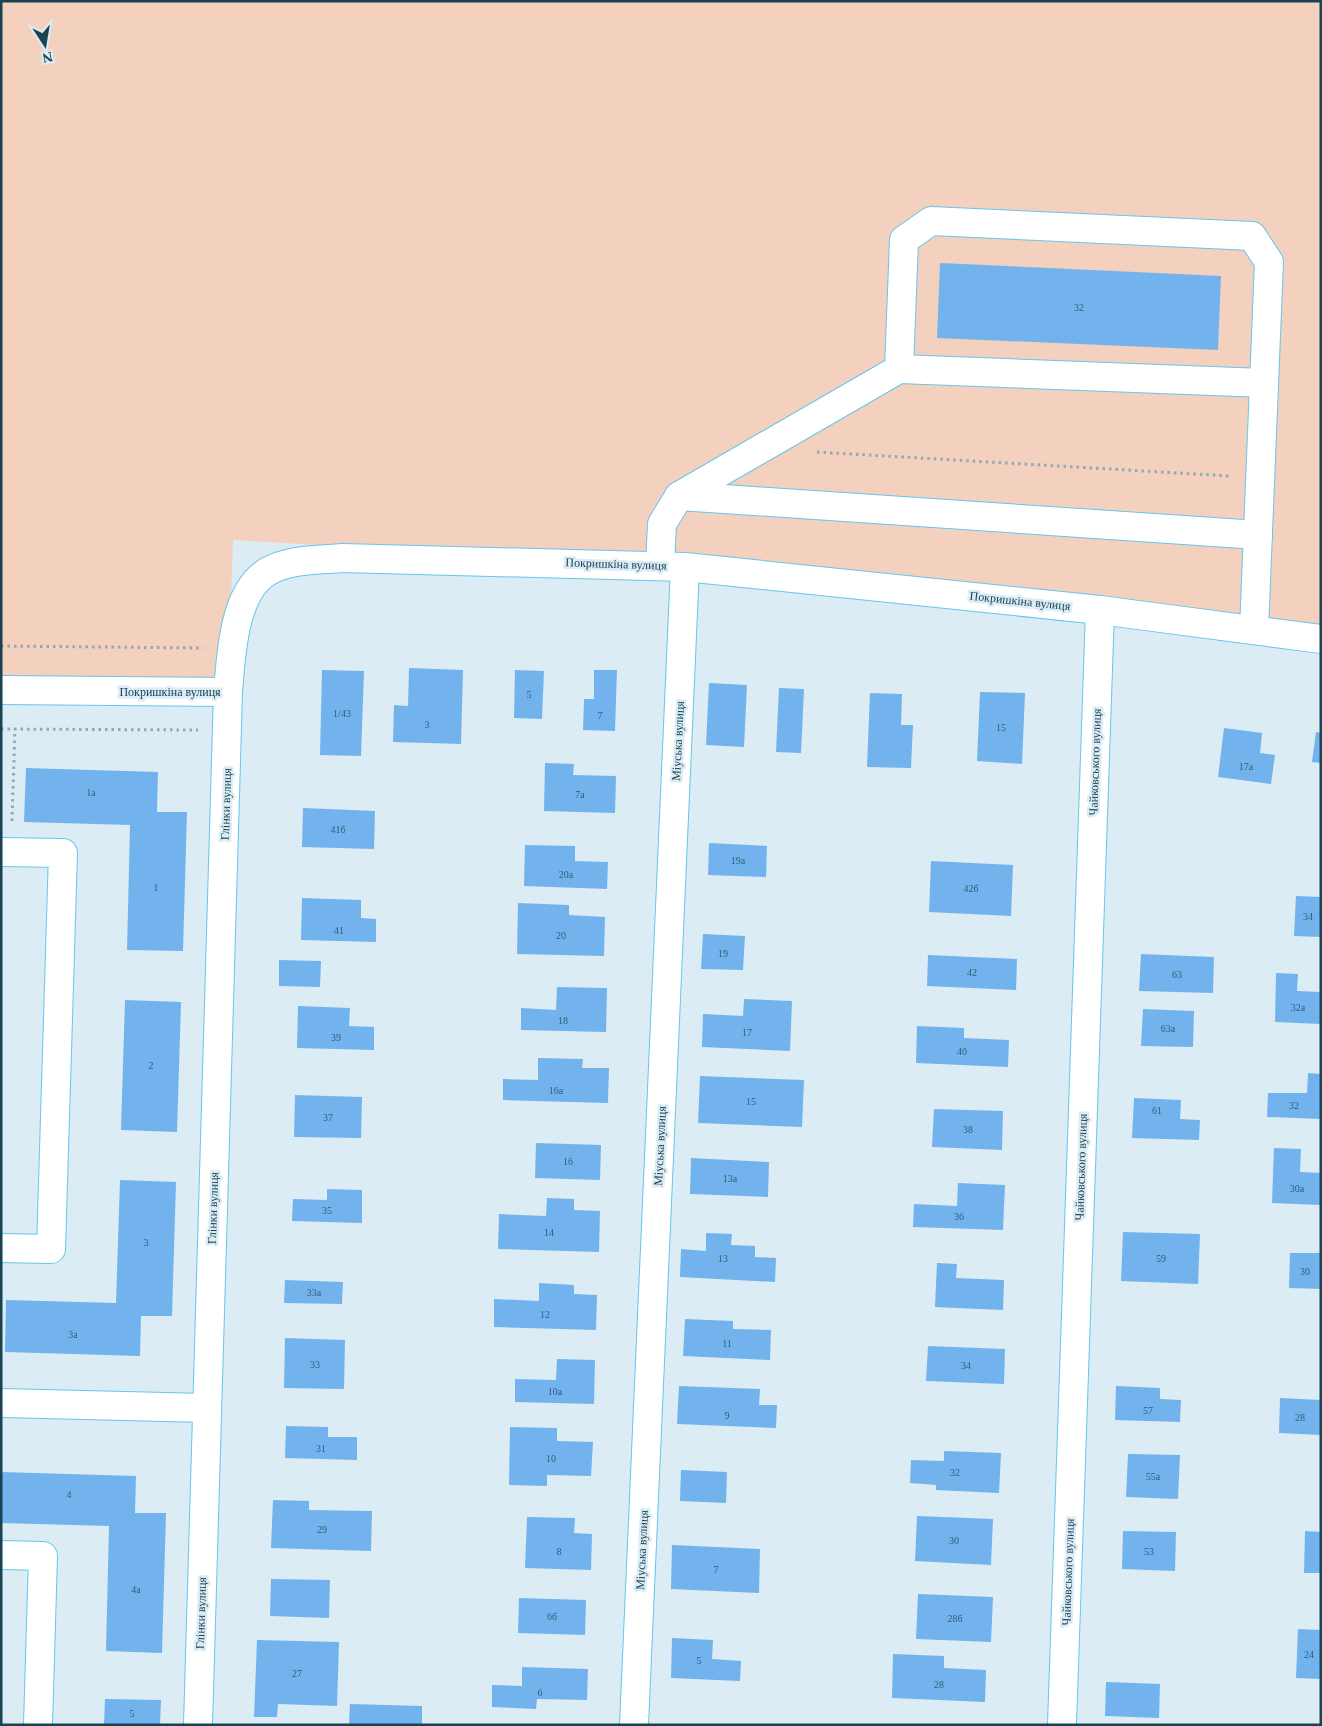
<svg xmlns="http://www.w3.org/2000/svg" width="1322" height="1726" font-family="Georgia,serif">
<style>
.green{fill:#f4d0be}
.building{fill:#73b3ed}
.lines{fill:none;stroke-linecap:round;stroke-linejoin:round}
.minor-casing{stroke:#65c6ed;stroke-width:30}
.path{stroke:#90aab5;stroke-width:3;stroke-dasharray:2.5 4;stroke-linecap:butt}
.minor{stroke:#fff;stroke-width:28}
.labels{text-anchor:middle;stroke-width:5;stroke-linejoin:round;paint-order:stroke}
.number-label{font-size:10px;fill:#305e79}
.street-label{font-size:12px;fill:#194252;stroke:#dbecf4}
</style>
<rect width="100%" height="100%" fill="#dbecf4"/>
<path class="green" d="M1,1H1321V639L685,567L233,540L228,692L1,691Z"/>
<g class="building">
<path d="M940,263L1221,276L1218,350L937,338Z"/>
<path d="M409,668L463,670L461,744L393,742L394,705L408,706Z"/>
<path d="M322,670L364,671L361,756L320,755Z"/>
<path d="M515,670L544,671L542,719L514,718Z"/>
<path d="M594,670H617L615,731L583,730L584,699H594Z"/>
<path d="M709,683L747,685L744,747L706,745Z"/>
<path d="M779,688L804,689L801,753L776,752Z"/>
<path d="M980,692L1025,693L1022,764L977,761Z"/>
<path d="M870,693L902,694L901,725H913L911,768L867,767Z"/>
<path d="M1224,728L1262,733L1260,753L1275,755L1271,784L1218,777Z"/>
<path d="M1316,732L1321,733V763L1312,762Z"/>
<path d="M545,763L574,764L573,775L616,776L615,813L544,811Z"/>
<path d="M26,768L158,772L157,812H187L183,951L127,950L130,825L24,822Z"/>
<path d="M303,808L375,811L374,849L302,847Z"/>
<path d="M709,843L767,846L766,877L708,875Z"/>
<path d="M525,845L575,846V861L608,862L607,889L524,886Z"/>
<path d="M931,861L1013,865L1011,916L929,912Z"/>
<path d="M1296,896L1321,897V937L1294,936Z"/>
<path d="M302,898L361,900V918L376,919V942L301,940Z"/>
<path d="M518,903L569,905V915L605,917L604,956L517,954Z"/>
<path d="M703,934L745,936L743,970L701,969Z"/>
<path d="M1141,954L1214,957L1213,993L1139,991Z"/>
<path d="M928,955L1017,959L1016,990L927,986Z"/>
<path d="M279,960L321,961L320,987L279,986Z"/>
<path d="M1276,973L1298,974L1297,991L1321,992V1024L1275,1022Z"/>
<path d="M557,987L607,988L606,1032L521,1030V1008L556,1010Z"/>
<path d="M744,999L792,1001L790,1051L702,1047L703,1014L743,1016Z"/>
<path d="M125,1000L181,1002L177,1132L121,1130Z"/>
<path d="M298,1006L350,1008L349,1026L374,1027V1050L297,1048Z"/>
<path d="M1143,1009L1194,1011L1193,1047L1141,1046Z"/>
<path d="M917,1026L964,1028V1038L1009,1040L1008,1067L916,1063Z"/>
<path d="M538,1058L583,1059L582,1068H609L608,1103L503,1100V1079L538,1080Z"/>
<path d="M1308,1073L1321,1074V1119L1267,1117L1268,1093H1307Z"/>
<path d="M700,1076L804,1080L802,1127L698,1123Z"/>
<path d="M295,1095L362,1097L361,1138L294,1137Z"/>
<path d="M1134,1098L1181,1100L1180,1119L1200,1120L1199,1140L1132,1138Z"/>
<path d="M934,1109L1003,1111L1002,1150L932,1147Z"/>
<path d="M536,1143L601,1145L600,1180L535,1178Z"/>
<path d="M1274,1148L1301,1149L1300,1172L1321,1173V1205L1272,1203Z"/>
<path d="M691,1158L769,1162L768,1197L690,1194Z"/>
<path d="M120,1180L176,1182L172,1316H141L140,1356L5,1352L6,1300L116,1303Z"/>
<path d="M958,1183L1005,1185L1003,1230L913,1227L914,1204L957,1206Z"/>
<path d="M327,1189L362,1190V1223L292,1221L293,1199L327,1200Z"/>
<path d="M547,1198L574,1199V1210L600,1211L599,1252L498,1249L499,1214L546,1216Z"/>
<path d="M1123,1232L1200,1234L1198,1284L1121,1281Z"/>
<path d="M706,1233L732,1234L731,1245L755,1246V1257L776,1258L775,1282L680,1277L681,1249L706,1251Z"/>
<path d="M1290,1253H1321V1289L1289,1288Z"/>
<path d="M937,1263L957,1264L956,1278L1004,1280L1003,1310L935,1307Z"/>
<path d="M285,1280L343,1282L342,1304L284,1303Z"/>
<path d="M539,1283L574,1285V1294L597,1295L596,1330L494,1327V1299L539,1301Z"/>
<path d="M685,1319L733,1321V1329L771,1330L770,1360L683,1356Z"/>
<path d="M285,1338L345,1340L344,1389L284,1388Z"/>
<path d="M928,1346L1005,1349L1004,1384L926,1381Z"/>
<path d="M557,1359L595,1360L594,1404L515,1402V1379L556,1380Z"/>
<path d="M679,1386L760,1389L759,1405H777L776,1428L677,1424Z"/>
<path d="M1116,1386L1160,1388V1399L1181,1400L1180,1422L1115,1420Z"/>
<path d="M1280,1398L1321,1400V1435L1279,1433Z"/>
<path d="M286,1426L328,1427V1437H357V1460L285,1458Z"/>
<path d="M510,1427L557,1428V1441L593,1442L591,1476L547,1475V1486L509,1485Z"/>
<path d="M944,1451L1001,1453L999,1493L936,1490V1485L910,1483L911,1460L944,1461Z"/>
<path d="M1128,1454L1180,1455L1178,1499L1126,1497Z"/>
<path d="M681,1470L727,1472L726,1503L680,1501Z"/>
<path d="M1,1472L136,1476L135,1513H166L162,1653L106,1651L109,1526L1,1523Z"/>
<path d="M273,1500L309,1501V1510L372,1511L371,1551L271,1548Z"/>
<path d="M917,1516L993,1519L991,1565L915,1561Z"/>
<path d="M527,1517L575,1518L574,1533L592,1534L591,1570L525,1568Z"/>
<path d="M1123,1531L1176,1532L1175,1571L1122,1569Z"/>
<path d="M1305,1531L1321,1532V1573H1304Z"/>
<path d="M672,1545L760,1549L759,1593L671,1589Z"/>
<path d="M271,1579L330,1580L329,1618L270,1616Z"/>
<path d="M918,1594L993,1597L991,1642L916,1639Z"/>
<path d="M519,1598L586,1600L585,1635L518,1633Z"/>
<path d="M1298,1629L1321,1630V1679L1296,1678Z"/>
<path d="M672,1638L713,1640L712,1659L741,1661L740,1681L671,1678Z"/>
<path d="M257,1640L339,1642L337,1706L278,1704L277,1717H254Z"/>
<path d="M893,1654L944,1656V1668L986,1670L985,1702L892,1698Z"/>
<path d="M522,1667L588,1669L587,1700L537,1699L536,1709L492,1707V1685L522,1686Z"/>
<path d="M1106,1682L1160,1684L1159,1718L1105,1716Z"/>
<path d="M105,1699L161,1700L160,1725H104Z"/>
<path d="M350,1704L422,1706V1725H349Z"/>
</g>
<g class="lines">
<defs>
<g id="minor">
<path d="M899,369L1264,383"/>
<path d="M679,496L1258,535"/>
<path d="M660,565L662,524L679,496L899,369L904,240L931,221L1252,236L1269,262L1254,630"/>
<path d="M1,690L228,692"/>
<path d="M1,852L63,853L51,1249L1,1248"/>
<path d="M1,1403L207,1408"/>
<path d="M1,1555L43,1556L38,1725"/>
<path d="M198,1725L228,692C231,657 233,593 267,572C288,559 318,560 342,558L685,567L1100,610L1321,639"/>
<path d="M634,1725L685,567"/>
<path d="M1062,1725L1100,610"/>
</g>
</defs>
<use href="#minor" class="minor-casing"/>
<g class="path">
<path d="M817,452L1230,476"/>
<path d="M1,646L203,648"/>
<path d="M1,729L198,730"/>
<path d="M12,821L15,729"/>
</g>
<use href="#minor" class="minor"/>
</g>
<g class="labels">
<g class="number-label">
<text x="1079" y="311">32</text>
<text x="529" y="698">5</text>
<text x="342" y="717">1/43</text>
<text x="600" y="719">7</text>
<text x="427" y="728">3</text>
<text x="1001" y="731">15</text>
<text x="1246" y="770">17а</text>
<text x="91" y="796">1а</text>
<text x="580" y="798">7а</text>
<text x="338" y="833">41б</text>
<text x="738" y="864">19а</text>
<text x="566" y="878">20а</text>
<text x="156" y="891">1</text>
<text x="971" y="892">42б</text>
<text x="1308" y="920">34</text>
<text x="339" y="934">41</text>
<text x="561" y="939">20</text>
<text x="723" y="957">19</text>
<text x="972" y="976">42</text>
<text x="1177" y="978">63</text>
<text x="1298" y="1011">32а</text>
<text x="563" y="1024">18</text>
<text x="1168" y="1032">63а</text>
<text x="747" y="1036">17</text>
<text x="336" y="1041">39</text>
<text x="962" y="1055">40</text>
<text x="151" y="1069">2</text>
<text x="556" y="1094">16а</text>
<text x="751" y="1105">15</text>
<text x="1294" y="1109">32</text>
<text x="1157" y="1114">61</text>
<text x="328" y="1121">37</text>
<text x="968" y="1133">38</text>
<text x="568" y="1165">16</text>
<text x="730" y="1182">13а</text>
<text x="1297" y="1192">30а</text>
<text x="327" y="1214">35</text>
<text x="959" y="1220">36</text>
<text x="549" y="1236">14</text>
<text x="146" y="1246">3</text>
<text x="723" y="1262">13</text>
<text x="1161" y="1262">59</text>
<text x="1305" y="1275">30</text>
<text x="314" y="1296">33а</text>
<text x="545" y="1318">12</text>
<text x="73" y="1338">3а</text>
<text x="727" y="1347">11</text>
<text x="315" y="1368">33</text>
<text x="966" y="1369">34</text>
<text x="555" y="1395">10а</text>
<text x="1148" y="1414">57</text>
<text x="727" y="1419">9</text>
<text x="1300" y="1421">28</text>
<text x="321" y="1452">31</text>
<text x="551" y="1462">10</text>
<text x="955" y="1476">32</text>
<text x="1153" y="1480">55а</text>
<text x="69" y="1498">4</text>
<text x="322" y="1533">29</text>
<text x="954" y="1544">30</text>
<text x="559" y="1555">8</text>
<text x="1149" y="1555">53</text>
<text x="716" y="1573">7</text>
<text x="136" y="1593">4а</text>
<text x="552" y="1620">6б</text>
<text x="955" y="1622">28б</text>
<text x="1309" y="1658">24</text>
<text x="699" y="1664">5</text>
<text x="297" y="1677">27</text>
<text x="939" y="1688">28</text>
<text x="540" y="1696">6</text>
<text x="132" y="1717">5</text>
</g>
<g class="street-label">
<text transform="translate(616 564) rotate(2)" y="4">Покришкіна вулиця</text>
<text transform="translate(1020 601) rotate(6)" y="4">Покришкіна вулиця</text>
<text x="170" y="696">Покришкіна вулиця</text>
<text transform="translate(678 741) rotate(-87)" y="4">Міуська вулиця</text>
<text transform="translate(1095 762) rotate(-88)" y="4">Чайковського вулиця</text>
<text transform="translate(226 804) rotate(-88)" y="4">Глінки вулиця</text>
<text transform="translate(660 1146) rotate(-87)" y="4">Міуська вулиця</text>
<text transform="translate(1081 1167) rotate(-88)" y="4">Чайковського вулиця</text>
<text transform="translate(213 1208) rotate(-88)" y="4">Глінки вулиця</text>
<text transform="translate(642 1550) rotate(-87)" y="4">Міуська вулиця</text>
<text transform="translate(1068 1572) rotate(-88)" y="4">Чайковського вулиця</text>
<text transform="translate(201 1613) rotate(-88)" y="4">Глінки вулиця</text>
</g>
</g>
<rect width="1322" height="1726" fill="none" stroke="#194252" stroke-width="5"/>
<g transform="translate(45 45) rotate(168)" stroke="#dbecf4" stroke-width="4" paint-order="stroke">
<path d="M0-4L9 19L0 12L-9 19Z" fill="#194252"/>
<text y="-8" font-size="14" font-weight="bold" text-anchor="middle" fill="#194252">N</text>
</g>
</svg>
